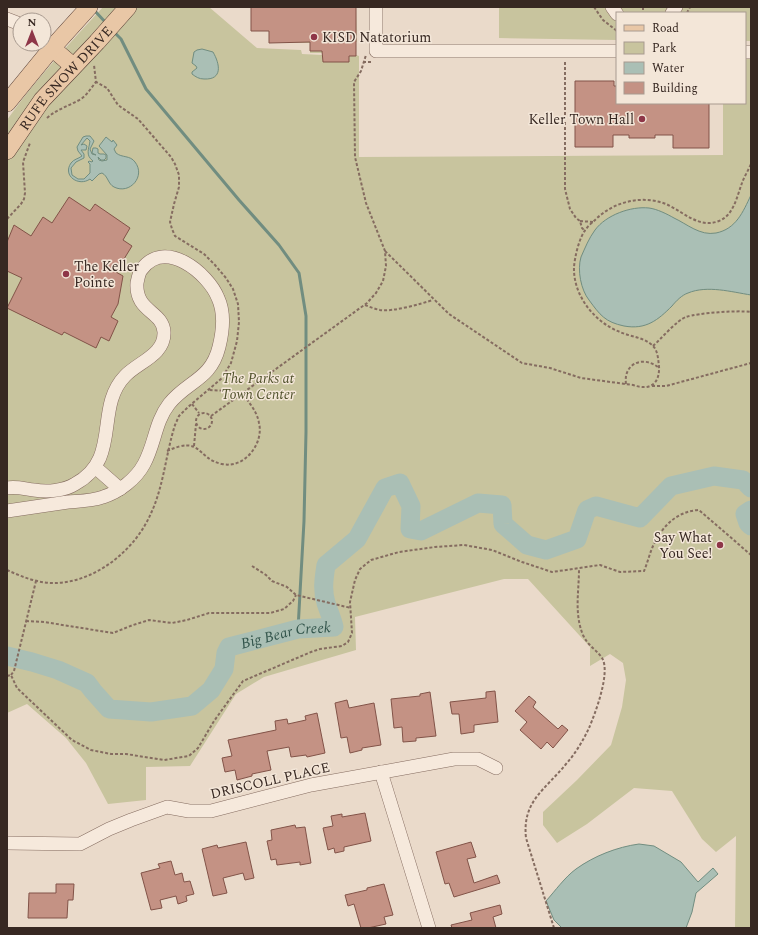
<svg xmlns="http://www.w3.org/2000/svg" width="758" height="935" font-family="Spectral,serif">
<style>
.green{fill:#c8c49e}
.water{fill:#aabfb5;stroke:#718d80;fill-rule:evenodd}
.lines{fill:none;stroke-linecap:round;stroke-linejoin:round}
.stream{stroke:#718d80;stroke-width:3}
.river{stroke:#aabfb5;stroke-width:19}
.building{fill:#c49284;stroke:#825348}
.minor-casing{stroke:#856c60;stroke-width:14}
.major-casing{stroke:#543c33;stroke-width:18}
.path{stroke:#856c60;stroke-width:2;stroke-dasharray:3 2;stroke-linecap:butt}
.minor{stroke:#f6e9dc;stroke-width:13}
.major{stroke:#e9c7a6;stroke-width:17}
.poi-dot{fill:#8e3648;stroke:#f3e6d8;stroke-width:1.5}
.labels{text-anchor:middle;stroke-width:3;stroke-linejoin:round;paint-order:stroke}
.poi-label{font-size:14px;fill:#372822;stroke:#f3e6d8;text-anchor:start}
.street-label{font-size:14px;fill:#372822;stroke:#f3e6d8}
.park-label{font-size:14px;font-style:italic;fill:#50512b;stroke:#f3e6d8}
.water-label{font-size:15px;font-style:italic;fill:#33554c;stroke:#f3e6d8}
</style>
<rect width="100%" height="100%" fill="#eadaca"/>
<g class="green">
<path d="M103,7H209L257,48L301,50L302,54L322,55V53H310V43L270,42V31L252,7H356L357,42H356V55L359,56V157L723,155V103H745V56H751V928H735L736,836L716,852L702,839L672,791L634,788L587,824L557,843L543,825V812L577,780L611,745L622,707L626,680L623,663L610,654L590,666V647L528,579H504L355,617L356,650L264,677L236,694L190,766L146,767V800L108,804L86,763L66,738L27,704L7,713V120C36,79 70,43 103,7Z"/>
<path d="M499,7H751V41H745V13H617V40L499,38Z"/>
</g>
<g class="water">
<path d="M202,49L213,52C220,64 223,80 204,79C199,79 196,77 192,74V72L197,68L196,66L192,63L194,52L197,50Z"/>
<path d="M86,136H90L94,141L90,149L92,154L96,155L92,153L93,148H96L98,149V153L100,154H104L106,155V158L104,160H101L98,157L99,160L102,161L107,160V155L99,146L106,137L112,142L113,140L117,145L114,149L116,153C122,158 130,155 135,162C146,176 130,195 114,187C108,184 108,176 102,173L99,174L92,181L90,179C79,187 62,176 71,163C74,159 78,159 82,156L78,151L77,147L83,137ZM87,138L90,141C89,149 85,155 93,161L92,162L89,161L88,162L90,164V173L84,179H78L72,175L71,168L76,162L84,158V154L81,150H86L87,146L84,144L81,145Z"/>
<path d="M751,195V295C732,292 707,285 688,293C682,295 676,301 672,306C658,320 646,330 624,326C605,322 600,315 589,300C581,290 577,270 581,257C585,248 589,238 595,230C606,215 631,206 649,208C657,209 667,214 674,218C687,224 700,236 716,233C736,229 743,212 751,195Z"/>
<path d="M639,844L654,846L681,862L698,882L713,868L718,874L696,893L692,912L686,928H562L554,920L546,901C555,891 565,877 576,869C594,856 617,847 639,844Z"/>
</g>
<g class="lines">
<g class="stream">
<path d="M94,10L107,24"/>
<path d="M113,31L121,39L146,89L239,200L279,245L299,273L306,316V432L304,521L298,629"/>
</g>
<g class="river">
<path d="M751,510L745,514L748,523L751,526"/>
<path id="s1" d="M7,656L32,662L58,670L87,683L93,691L109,709L151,712L192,706L211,690L224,669L226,653L229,647L298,629L334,627C332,618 329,612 326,603C322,590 324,578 326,565L357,539L385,488L400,483L411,506L410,529L421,531L478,503L502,505L503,524L527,545L546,550L577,539L587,510L596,506L640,518L671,486L714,476L743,480L751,488"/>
</g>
</g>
<g class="building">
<path d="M251,7H356V56H349V62H323L322,51H310V42L269,43V31H251Z"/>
<path d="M575,81H614V86H617V103H709V148H673V135H655V138H629V135H613V147H575Z"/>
<path d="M69,197L90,211L95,204L130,228L123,240L132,246L116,272L123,276L118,304L111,317L118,321L109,341L101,337L96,348L64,332L62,335L7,308L22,278L7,271V242L14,225L31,236L43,217L52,223Z"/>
<path d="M495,691L498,722L474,725V732L461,734L459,714H452L450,702L486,698V692Z"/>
<path d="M430,692L436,736L416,738V741L403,742L402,727L394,728L391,699L420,696V694Z"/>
<path d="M529,696L536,702L533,707L558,729L562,725L568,730L553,748L547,742L541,749L520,730L527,722L515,711Z"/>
<path d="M347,700L349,708L374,703L381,745L362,748V750L350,753L347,737L341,738L335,703Z"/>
<path d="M317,713L325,753L307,757L306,755L291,757L289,747L267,751L271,770L252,774V776L237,780L235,770L225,772L222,758L232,756L228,740L276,730L275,721L287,719L288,724L306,720L305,716Z"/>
<path d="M365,813L371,841L344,847V851L335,853L334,848L328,850L323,828L333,826L331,816L342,814V817Z"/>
<path d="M295,825L296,828L305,827L311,863L300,865V862L277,865L276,859L271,860L267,841L272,840L271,830Z"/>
<path d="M246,842L254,878L245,880L243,873L223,878L227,893L213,896L202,849L217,845L218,848Z"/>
<path d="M471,842L476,857L467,859L474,883L497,875L500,883L454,897L449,883L445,884L436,852Z"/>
<path d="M171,861L175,875L182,873L184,882L190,881L194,894L186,896L187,901L178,904L176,896L160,900L162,908L151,910L141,873L160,868L158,864Z"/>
<path d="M56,884H74L73,900H68L67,918H28L29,893H56Z"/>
<path d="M384,884L393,915L384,917L386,924L368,928H361L354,904L348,906L345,895L367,890V888Z"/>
<path d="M500,905L502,914L493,917L496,928H452L451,925L472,920L470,913Z"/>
</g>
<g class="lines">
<defs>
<g id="minor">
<path d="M376,7V51H617"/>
<path d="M612,7L617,14"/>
<path d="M672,13L676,7"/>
<path d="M7,19L20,24"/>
<path d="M745,52H751"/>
<path d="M95,467L120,489"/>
<path d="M7,488C16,486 25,489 34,490C47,492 64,491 75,484C122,459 94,408 125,376C138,362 165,355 164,332C163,311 135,312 137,283C138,278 139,272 142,269C165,238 208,273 218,298C225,313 223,331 219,347C211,380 187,381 169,404C155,422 155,444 144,464C136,479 119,492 103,497C92,501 80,501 68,502C48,505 27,508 7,511"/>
<path d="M381,772L429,928"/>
<path d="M7,843L80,844L109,829L131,820L167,807L189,811H211L311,785L454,759H478L496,768"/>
</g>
<g id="major">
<path d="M52,48L73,66"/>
<path d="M7,103L52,48L89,7"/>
<path id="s2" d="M7,151L42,100L97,42L128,7"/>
</g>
</defs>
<use href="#minor" class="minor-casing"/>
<use href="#major" class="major-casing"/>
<g class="path">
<path d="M594,7L603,20L617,31"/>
<path d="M643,7V13"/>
<path d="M687,13L690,7"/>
<path d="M363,62H372"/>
<path d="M565,62V189L570,209L576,218L580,221L582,228L585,231"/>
<path d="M47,118C57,109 69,106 81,99C87,95 91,88 96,82L94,65"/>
<path d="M7,219L21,204L24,199L25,193L23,162L30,143"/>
<path d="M580,221L593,222"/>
<path d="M385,251L449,314L522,363L550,368L581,378L633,385C650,391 660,384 659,366C658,359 658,351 653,346C644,337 631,337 620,332C594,322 573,295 574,267C575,256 579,238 586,229C589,225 593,222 596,219C615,201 642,195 666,204C684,212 699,229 719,221C734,215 737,196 742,183C744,177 748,171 751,164"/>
<path d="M365,305C370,307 375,309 380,310C393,312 420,304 433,300"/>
<path d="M653,346C661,339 677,320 686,317C698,313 738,310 751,312"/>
<path d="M626,384C623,363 644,355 659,368"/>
<path d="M652,386H666L751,363"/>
<path d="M192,404L199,413"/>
<circle cx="204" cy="421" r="8"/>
<path d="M211,416L367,303L376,293L383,281L386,266L385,251L366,203L355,157L354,82L361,71L366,55"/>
<path d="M194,446L196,424"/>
<path d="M167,451C203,435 195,458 222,464C245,469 264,443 259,423C257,411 249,403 243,394L229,391L209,390"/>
<path d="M252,566L266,575L272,581L287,587L296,595L351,608"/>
<path d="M7,570C22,577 40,584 57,583C98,581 137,548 152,511C164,484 166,453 175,425L179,416L188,407L222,378L231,363L237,341L239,322L238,304L233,289L226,278L215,265L204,254L175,236L172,229L170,222L174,204L179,187V175L175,164L171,157L138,119L118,105L107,88L96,82"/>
<path d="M26,621L44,622L113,633L133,625L149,620L172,623L187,620L209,613H270L284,609L293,601L296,595"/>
<path d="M11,675L14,671L36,581"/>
<path d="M7,676L11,675L17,688L72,740L91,750L111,754H126L164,760L189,756L198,748L214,721L243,681L311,652L320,649L342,646L348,642L352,633L350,602L355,580L360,569L371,560L399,552L435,547L464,545L492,550L522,562L552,572L600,565L620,572L644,571C648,562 650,551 655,542C664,524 679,511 699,510L751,555"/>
<path d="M554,928L526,838C522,801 545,790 566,764C575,754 583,741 589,728C595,714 611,672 602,658C597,650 588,646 583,635C574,613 579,592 579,569"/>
</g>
<use href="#minor" class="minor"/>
<use href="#major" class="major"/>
</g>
<g class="poi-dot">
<circle cx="314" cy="37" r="4"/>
<circle cx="642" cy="119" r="4"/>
<circle cx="66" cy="274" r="4"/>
<circle cx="720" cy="545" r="4"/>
</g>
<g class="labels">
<g class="poi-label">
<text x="322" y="42">KISD Natatorium</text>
<text x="634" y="124" text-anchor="end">Keller Town Hall</text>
<text x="74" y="271">The Keller<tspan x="74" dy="16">Pointe</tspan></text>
<text x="712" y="542" text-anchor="end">Say What<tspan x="712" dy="16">You See!</tspan></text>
</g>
<g class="street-label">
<text dy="5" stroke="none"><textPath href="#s2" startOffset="94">RUFE SNOW DRIVE</textPath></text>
<text transform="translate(270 780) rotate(-13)" y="5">DRISCOLL PLACE</text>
</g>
<g class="park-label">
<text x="258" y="383">The Parks at<tspan x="258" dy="16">Town Center</tspan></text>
</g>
<g class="water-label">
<text dy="5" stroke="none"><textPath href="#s1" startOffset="333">Big Bear Creek</textPath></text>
</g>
</g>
<rect width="758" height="935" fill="none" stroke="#372822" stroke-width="16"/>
<rect x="616" y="12" width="130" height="92" fill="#f3e6d8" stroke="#a89a8f"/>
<rect x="624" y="25" width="20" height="6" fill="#e9c7a6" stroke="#a89a8f"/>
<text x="652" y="32" font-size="12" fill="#372822">Road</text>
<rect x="624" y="42" width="20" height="12" fill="#c8c49e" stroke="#a89a8f"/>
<text x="652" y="52" font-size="12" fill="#372822">Park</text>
<rect x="624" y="62" width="20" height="12" fill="#aabfb5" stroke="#a89a8f"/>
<text x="652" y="72" font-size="12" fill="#372822">Water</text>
<rect x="624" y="82" width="20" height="12" fill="#c49284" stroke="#a89a8f"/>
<text x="652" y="92" font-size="12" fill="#372822">Building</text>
<g transform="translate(32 32)"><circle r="19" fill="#f3e6d8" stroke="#a89a8f"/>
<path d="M0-3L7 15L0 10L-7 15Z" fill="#8e3648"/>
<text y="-6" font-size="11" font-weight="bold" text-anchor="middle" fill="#372822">N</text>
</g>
</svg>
